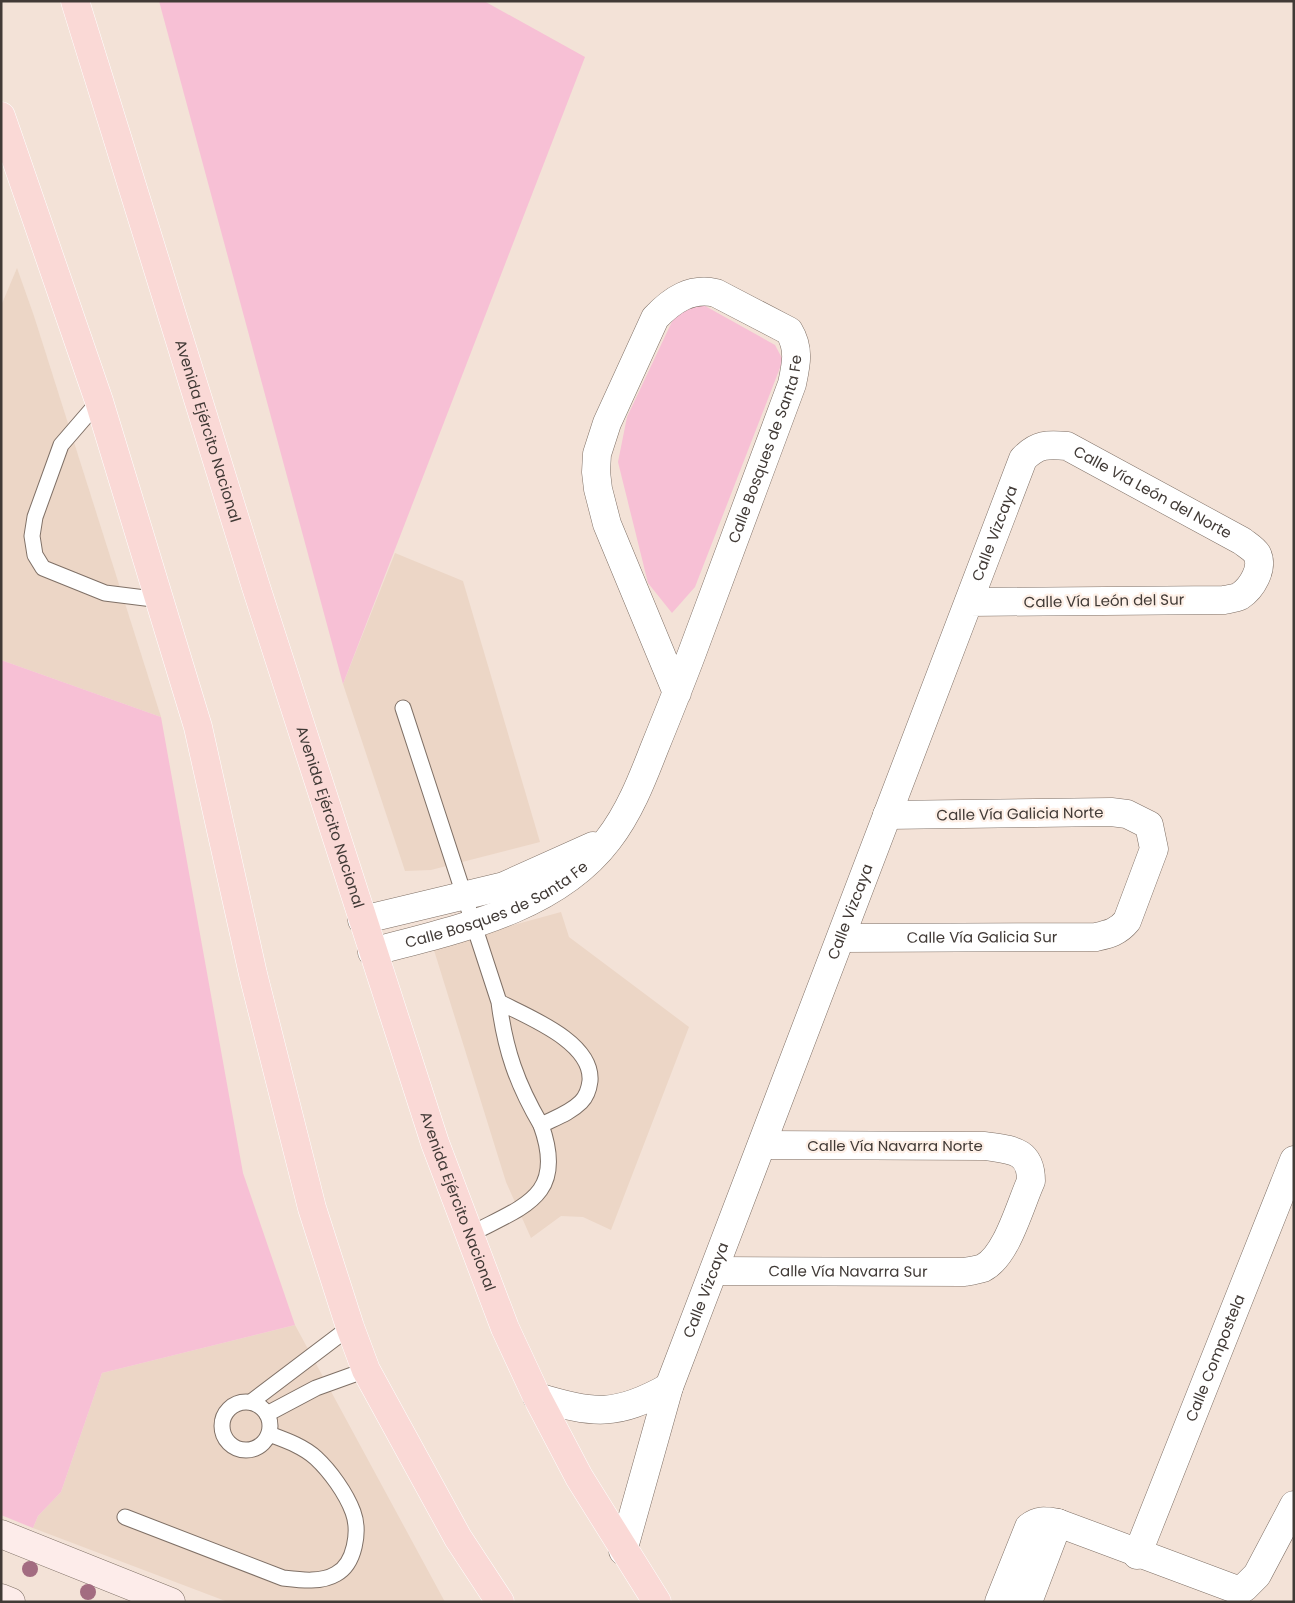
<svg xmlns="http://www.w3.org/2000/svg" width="1295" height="1603" font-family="Poppins,sans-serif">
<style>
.built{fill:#ecd6c6}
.green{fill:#f7c0d5}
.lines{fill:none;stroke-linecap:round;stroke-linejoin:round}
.lane-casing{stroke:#7f7066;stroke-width:17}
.street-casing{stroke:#7f7066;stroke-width:29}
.secondary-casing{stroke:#7f7066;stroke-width:29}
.primary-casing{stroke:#fff;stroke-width:29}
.lane{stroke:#fff;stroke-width:15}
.street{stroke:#fff;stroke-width:28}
.secondary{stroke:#fdecea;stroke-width:28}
.primary{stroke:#fad9d6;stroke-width:28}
.tree{fill:#a36c81}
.labels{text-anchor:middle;stroke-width:4.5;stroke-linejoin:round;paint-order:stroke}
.street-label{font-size:15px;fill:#413a36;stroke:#fef0e7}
</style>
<rect width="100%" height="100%" fill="#f3e2d7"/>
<g class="built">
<path d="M17,268L34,316L161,717L1,660V306Z"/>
<path d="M395,553L463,581L540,842L431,870L405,871L343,684Z"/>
<path d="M561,912L569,937L689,1027L611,1230L583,1217L561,1216L531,1238L506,1182L433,947Z"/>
<path d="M295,1325L445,1602H228L33,1528L38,1516L61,1492L102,1373Z"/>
</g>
<g class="green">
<path d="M159,1H484L585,57L343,684Z"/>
<path d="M698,302L775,345L783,360L695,587L672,613L648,583L618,462L627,417L676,313Z"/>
<path d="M1,660L161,717L243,1173L295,1325L102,1373L61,1492L38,1516L33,1528L1,1515Z"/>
</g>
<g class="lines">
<defs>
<g id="lane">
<path d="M99,401L61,445L35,517L32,536L35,555L43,568L105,593L161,600"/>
<path d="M403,708L499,1002C505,1050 517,1084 541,1125C555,1118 570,1113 581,1102C587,1096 589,1089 590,1081C593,1042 528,1017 499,1002"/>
<path d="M469,1235C523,1206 567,1197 541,1125"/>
<circle cx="246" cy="1426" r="24"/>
<path d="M251,1402L350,1327"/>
<path d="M267,1414L316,1388L366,1370"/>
<path d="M125,1517L283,1578C300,1580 321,1583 336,1574C355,1564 360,1531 353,1512C346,1493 330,1471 316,1458C303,1446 285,1440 269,1434"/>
</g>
<g id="street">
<path d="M362,920L504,886L593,846"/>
<path id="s1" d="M842,938L1096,937C1109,934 1118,932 1127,921L1154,849L1149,825L1127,814L1111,812L887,815"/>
<path id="s2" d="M372,952C453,930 554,911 608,840C629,813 642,780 654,749C667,717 680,685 692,653L792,384C796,365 800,349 789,331L716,293C691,287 672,300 655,318L607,423L597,454L596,472L598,489L607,524L677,693"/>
<path id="s3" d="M714,1271L964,1272C970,1271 977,1270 983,1268C1007,1256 1020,1205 1031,1181C1031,1149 1010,1150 985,1146L762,1145"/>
<path d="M537,1397C594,1414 616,1417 669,1387"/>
<path id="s4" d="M623,1551L669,1387L1023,459C1037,444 1048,444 1067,446L1242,541C1247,545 1254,549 1257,554C1264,568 1252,588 1240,596C1236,598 1229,599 1224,600L969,602"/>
<path id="s5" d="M1137,1555L1294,1160"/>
<path d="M999,1602L1029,1527C1039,1519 1046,1521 1058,1523L1235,1589L1244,1588L1257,1575L1294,1505"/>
<path d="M1028,1602L1058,1523"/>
</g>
<g id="secondary">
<path d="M1,1534L171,1602"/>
<path d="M1,1598L11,1602"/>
</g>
<g id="primary">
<path id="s6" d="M75,1L256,587L435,1143L505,1328L537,1397L579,1477L657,1602"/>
<path d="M1,116L99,401L198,727L253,974L312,1208L350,1327L366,1370L458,1538L500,1602"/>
</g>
</defs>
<use href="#lane" class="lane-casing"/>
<use href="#street" class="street-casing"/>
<use href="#secondary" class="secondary-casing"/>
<use href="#primary" class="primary-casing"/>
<use href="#lane" class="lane"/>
<use href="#street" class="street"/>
<use href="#secondary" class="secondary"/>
<use href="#primary" class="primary"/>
</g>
<g class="tree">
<circle cx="30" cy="1569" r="8"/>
<circle cx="88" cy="1592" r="8"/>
</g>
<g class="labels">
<g class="street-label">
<text dy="5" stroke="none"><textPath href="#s6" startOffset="450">Avenida Ejército Nacional</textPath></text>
<text dy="5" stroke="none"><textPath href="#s2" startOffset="689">Calle Bosques de Santa Fe</textPath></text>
<text dy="5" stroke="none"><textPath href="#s4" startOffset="1309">Calle Vía León del Norte</textPath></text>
<text dy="5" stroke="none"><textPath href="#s4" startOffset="1084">Calle Vizcaya</textPath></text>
<text transform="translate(1104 601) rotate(-1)" y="5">Calle Vía León del Sur</text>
<text transform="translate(1020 814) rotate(-1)" y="5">Calle Vía Galicia Norte</text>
<text dy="5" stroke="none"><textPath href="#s6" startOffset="855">Avenida Ejército Nacional</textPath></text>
<text dy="5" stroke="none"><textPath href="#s2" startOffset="134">Calle Bosques de Santa Fe</textPath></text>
<text dy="5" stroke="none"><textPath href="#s4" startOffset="679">Calle Vizcaya</textPath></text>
<text dy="5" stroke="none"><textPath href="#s1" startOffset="140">Calle Vía Galicia Sur</textPath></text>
<text x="895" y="1151">Calle Vía Navarra Norte</text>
<text dy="5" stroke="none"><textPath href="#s6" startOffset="1260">Avenida Ejército Nacional</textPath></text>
<text dy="5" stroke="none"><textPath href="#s3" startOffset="134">Calle Vía Navarra Sur</textPath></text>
<text dy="5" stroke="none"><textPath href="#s4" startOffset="274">Calle Vizcaya</textPath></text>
<text dy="5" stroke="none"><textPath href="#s5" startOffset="212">Calle Compostela</textPath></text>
</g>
</g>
<rect width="1295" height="1603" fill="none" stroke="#413a36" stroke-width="5"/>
</svg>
